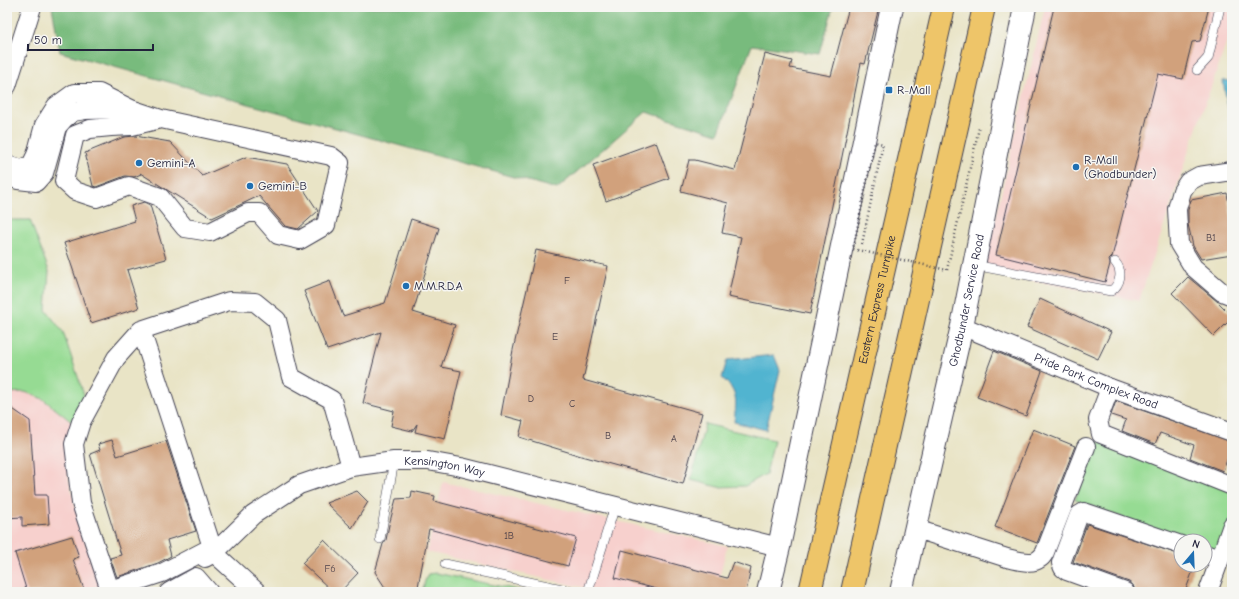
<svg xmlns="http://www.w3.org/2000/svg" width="1239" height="599" font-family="'Comic Neue',sans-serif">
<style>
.built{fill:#f7d0cd}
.green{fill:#96db93;stroke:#5c7e67}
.forest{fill:#78bb7d;stroke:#4d6e5c}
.water{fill:#51b4d0;stroke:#3a6b86}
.building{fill:#d1a17b}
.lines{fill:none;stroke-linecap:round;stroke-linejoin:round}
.service-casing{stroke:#403f50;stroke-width:10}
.minor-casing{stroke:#403f50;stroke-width:20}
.tertiary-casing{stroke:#403f50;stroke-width:24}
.primary-casing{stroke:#403f50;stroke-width:24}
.path{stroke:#403f50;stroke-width:2.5;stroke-dasharray:1 3;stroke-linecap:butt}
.service{stroke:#fff;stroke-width:9}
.minor{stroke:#fff;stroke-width:18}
.tertiary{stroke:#fff;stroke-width:22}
.primary{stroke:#eec569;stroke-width:22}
.path-bridge{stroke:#403f50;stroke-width:2.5;stroke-dasharray:1 3;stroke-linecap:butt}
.poi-dot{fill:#1f6fb2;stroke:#f6f6f2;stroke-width:1.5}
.labels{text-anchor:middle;stroke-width:3;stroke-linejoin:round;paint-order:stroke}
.number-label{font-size:10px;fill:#4e424b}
.poi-label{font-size:12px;fill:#22223b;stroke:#f6f6f2;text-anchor:start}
.street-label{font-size:12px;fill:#22223b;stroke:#f6f6f2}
</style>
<rect width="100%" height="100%" fill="#f6f6f2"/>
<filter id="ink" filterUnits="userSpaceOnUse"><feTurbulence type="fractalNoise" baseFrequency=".025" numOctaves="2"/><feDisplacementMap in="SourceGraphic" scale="8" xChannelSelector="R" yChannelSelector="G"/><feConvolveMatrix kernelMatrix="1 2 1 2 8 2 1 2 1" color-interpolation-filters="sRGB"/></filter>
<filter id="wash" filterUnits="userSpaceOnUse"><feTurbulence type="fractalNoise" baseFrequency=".012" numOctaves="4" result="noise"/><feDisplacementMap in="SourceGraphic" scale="16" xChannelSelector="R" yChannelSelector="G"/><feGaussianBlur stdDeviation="0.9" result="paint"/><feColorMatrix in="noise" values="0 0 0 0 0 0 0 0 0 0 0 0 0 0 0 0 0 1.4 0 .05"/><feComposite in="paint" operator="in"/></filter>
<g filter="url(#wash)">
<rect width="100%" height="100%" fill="#e9e4c6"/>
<g class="built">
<path d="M1045,7H1232V27L1188,153L1139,301L983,271Z"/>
<path d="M25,392L43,399L73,423L67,445L69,479L80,526L103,592H7V393Z"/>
<path d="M443,482L727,546L716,592H603L427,552Z"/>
</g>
<g class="green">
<path d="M7,220H30L49,271L46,310L63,332L84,395L73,423L43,399L25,392L7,393Z"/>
<path d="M705,424L774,440L766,474L745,486L718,487L691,480Z"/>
<path d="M1097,441L1232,491V521L1220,554L1205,548V541H1185L1075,500Z"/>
<path d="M436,573L528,592H422L425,581L428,574Z"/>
</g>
<path class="forest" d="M52,7H833L820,54L752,45L718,134L646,112L557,189L60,52Z"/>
<g class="water">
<path d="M1232,80V123L1231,124L1223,81Z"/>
<path d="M774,355L780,370L766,430L734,422C736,401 739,393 722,378L727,360Z"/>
</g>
<g id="blocks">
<g class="building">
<path d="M849,7H879L865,64L861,63L810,314L728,297L741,237L722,233L728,203L681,191L689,160H695L735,170L765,54L792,61L790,68L831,76Z"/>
<path d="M1054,7H1209L1200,41L1192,42L1183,79L1158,74L1112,257L1109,260L1110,264L1105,282L996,255Z"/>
<path d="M135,136L170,142L202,176L246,157L287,164L318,211L298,229L285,226L259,196L212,218L140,173L141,174L134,177L125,176L96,187L93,186L85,153L124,137Z"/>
<path d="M656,142L669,178L606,201L593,165Z"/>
<path d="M1227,193L1232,221V254L1201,259L1193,246L1188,224V210L1191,200Z"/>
<path d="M144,202L150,205L166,259L127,270L139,308L91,323L64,243L135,221L131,206Z"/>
<path d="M411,219L439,228L413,312L455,325L441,367L461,371L445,439L415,432L417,424L412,431L391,426L394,411L363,403L381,332L327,350L304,291L330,281L343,316L385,303Z"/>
<path d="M536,250L608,266L583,380L702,413L683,484L581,456L519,437L523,421L501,415L513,350Z"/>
<path d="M1188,277L1218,302L1232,316V318L1214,336L1172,293Z"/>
<path d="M1040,299L1111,332L1098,359L1027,327Z"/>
<path d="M994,351L1042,371L1026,416L977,397Z"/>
<path d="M1116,401L1232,442V459L1228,457L1223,471L1190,458L1194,445L1160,433L1155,444L1122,431L1126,420L1111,415Z"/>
<path d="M7,405L30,421L35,495H47L49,524L22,526V517L7,518Z"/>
<path d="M1033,429L1075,446L1037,543L995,527Z"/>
<path d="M112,440L117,456L166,441L196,531L167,540L171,556L158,563L117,577L110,558L121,555L90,454L100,450L98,444Z"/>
<path d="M357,491L368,502L352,528L326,503Z"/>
<path d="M412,491L435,496L434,501L576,538L568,566L429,529L417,592H388L375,572L383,544L386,540L389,525L396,499L411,498Z"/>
<path d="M1087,524L1181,555V565H1195L1185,592H1137L1135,591L1133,585L1129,582L1073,562Z"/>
<path d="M72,536L79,557L73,559L85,592H27L15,553Z"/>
<path d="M324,540L358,573L340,592H333L302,563Z"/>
<path d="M622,550L727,578L733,562L751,568L746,592H668L615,578Z"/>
</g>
</g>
</g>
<g filter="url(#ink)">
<use href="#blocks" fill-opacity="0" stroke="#403f50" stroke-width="1"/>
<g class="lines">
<defs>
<g id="service">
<path d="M1197,70L1208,58L1220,7"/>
<path d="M974,265L1111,291C1121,284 1123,271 1115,262"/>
<path d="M380,539L394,461"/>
<path d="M445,564L576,592"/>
<path d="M588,592L615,506"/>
</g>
<g id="minor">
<path d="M7,86L32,7"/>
<path d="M7,165L22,169L31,165L36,155L44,125L56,106L74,93H99L131,109L161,119L331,156L340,163L326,225L300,240L278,235L259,213H248L210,232L185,228L160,197L129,186L96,198L75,191L64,181L75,135L90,129L111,127L132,126L161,119"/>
<path d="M1232,171L1199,176L1188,182L1182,191L1177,209L1179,244L1193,267L1222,292L1232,296"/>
<path d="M7,176L18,180L36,182L44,173L57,127L64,119L73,112L85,110L128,109"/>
<path id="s1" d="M962,326L1110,388L1232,432"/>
<path d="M141,330L116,358L81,422L74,444L81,503L110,590L162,573L212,547L141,330L229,301L255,302L277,320L291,377L332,400L351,467"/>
<path d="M1110,388L1098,420L1101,434L1232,486"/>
<path d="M916,529L1007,558C1015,560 1032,565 1039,559C1041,558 1044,554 1045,552L1086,447"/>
<path d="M214,553L257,592"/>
<path d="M1205,554L1220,559L1208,592"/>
<path id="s2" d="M205,558L214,553L253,515L299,485L351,467L394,461H428L461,467L779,547"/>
<path d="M1220,559L1232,525"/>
<path d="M169,592L196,577L209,592"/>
<path d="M1125,592L1067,571L1063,568L1061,563L1079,515L1084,512L1181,545"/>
</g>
<g id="tertiary">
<path d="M768,592L779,547L892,7"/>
<path id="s3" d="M901,592L962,326L1025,7"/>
</g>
<g id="primary">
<path id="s4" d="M810,592L944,7"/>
<path d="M852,592L984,7"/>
</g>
</defs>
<use href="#service" class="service-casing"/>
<use href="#minor" class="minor-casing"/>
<use href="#tertiary" class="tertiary-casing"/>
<use href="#primary" class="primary-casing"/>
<path class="path" d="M947,270L979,128"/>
<use href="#service" class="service"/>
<use href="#minor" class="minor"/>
<use href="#tertiary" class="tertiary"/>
<use href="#primary" class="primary"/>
<path class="path-bridge" d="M862,244L883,144L875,142L853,249L947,270"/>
</g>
</g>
<g class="poi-dot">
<rect x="885" y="86" width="8" height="8" rx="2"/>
<circle cx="139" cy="163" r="4"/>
<circle cx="1076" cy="167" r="4"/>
<circle cx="250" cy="186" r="4"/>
<circle cx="406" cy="286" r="4"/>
</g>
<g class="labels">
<g class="number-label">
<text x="1211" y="241">B1</text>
<text x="567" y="284">F</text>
<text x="555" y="340">E</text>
<text x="531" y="402">D</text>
<text x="572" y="407">C</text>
<text x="608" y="439">B</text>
<text x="674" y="442">A</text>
<text x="509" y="539">1B</text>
<text x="330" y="572">F6</text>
</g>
<g class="poi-label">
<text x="897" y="94">R-Mall</text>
<text x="1084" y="164">R-Mall<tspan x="1084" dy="14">(Ghodbunder)</tspan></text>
<text x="147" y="167">Gemini-A</text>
<text x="258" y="190">Gemini-B</text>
<text x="414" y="290">M.M.R.D.A</text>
</g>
<g class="street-label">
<text dy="4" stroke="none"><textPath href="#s4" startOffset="300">Eastern Express Turnpike</textPath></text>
<text dy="4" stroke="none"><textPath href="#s3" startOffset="299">Ghodbunder Service Road</textPath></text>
<text dy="4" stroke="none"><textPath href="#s1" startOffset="145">Pride Park Complex Road</textPath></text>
<text dy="4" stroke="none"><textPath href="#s2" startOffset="269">Kensington Way</textPath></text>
</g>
</g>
<rect width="1239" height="599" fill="none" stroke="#f6f6f2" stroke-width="24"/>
<g transform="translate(1193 553) rotate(19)"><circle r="19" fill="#f6f6f2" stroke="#a1a1a9"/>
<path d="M0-3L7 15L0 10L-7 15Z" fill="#1f6fb2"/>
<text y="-6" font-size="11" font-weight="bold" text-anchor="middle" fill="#22223b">N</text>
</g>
<path d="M28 44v6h125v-6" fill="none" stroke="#22223b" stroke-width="2"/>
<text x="34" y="44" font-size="12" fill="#22223b" stroke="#f6f6f2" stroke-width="3" paint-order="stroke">50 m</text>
</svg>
